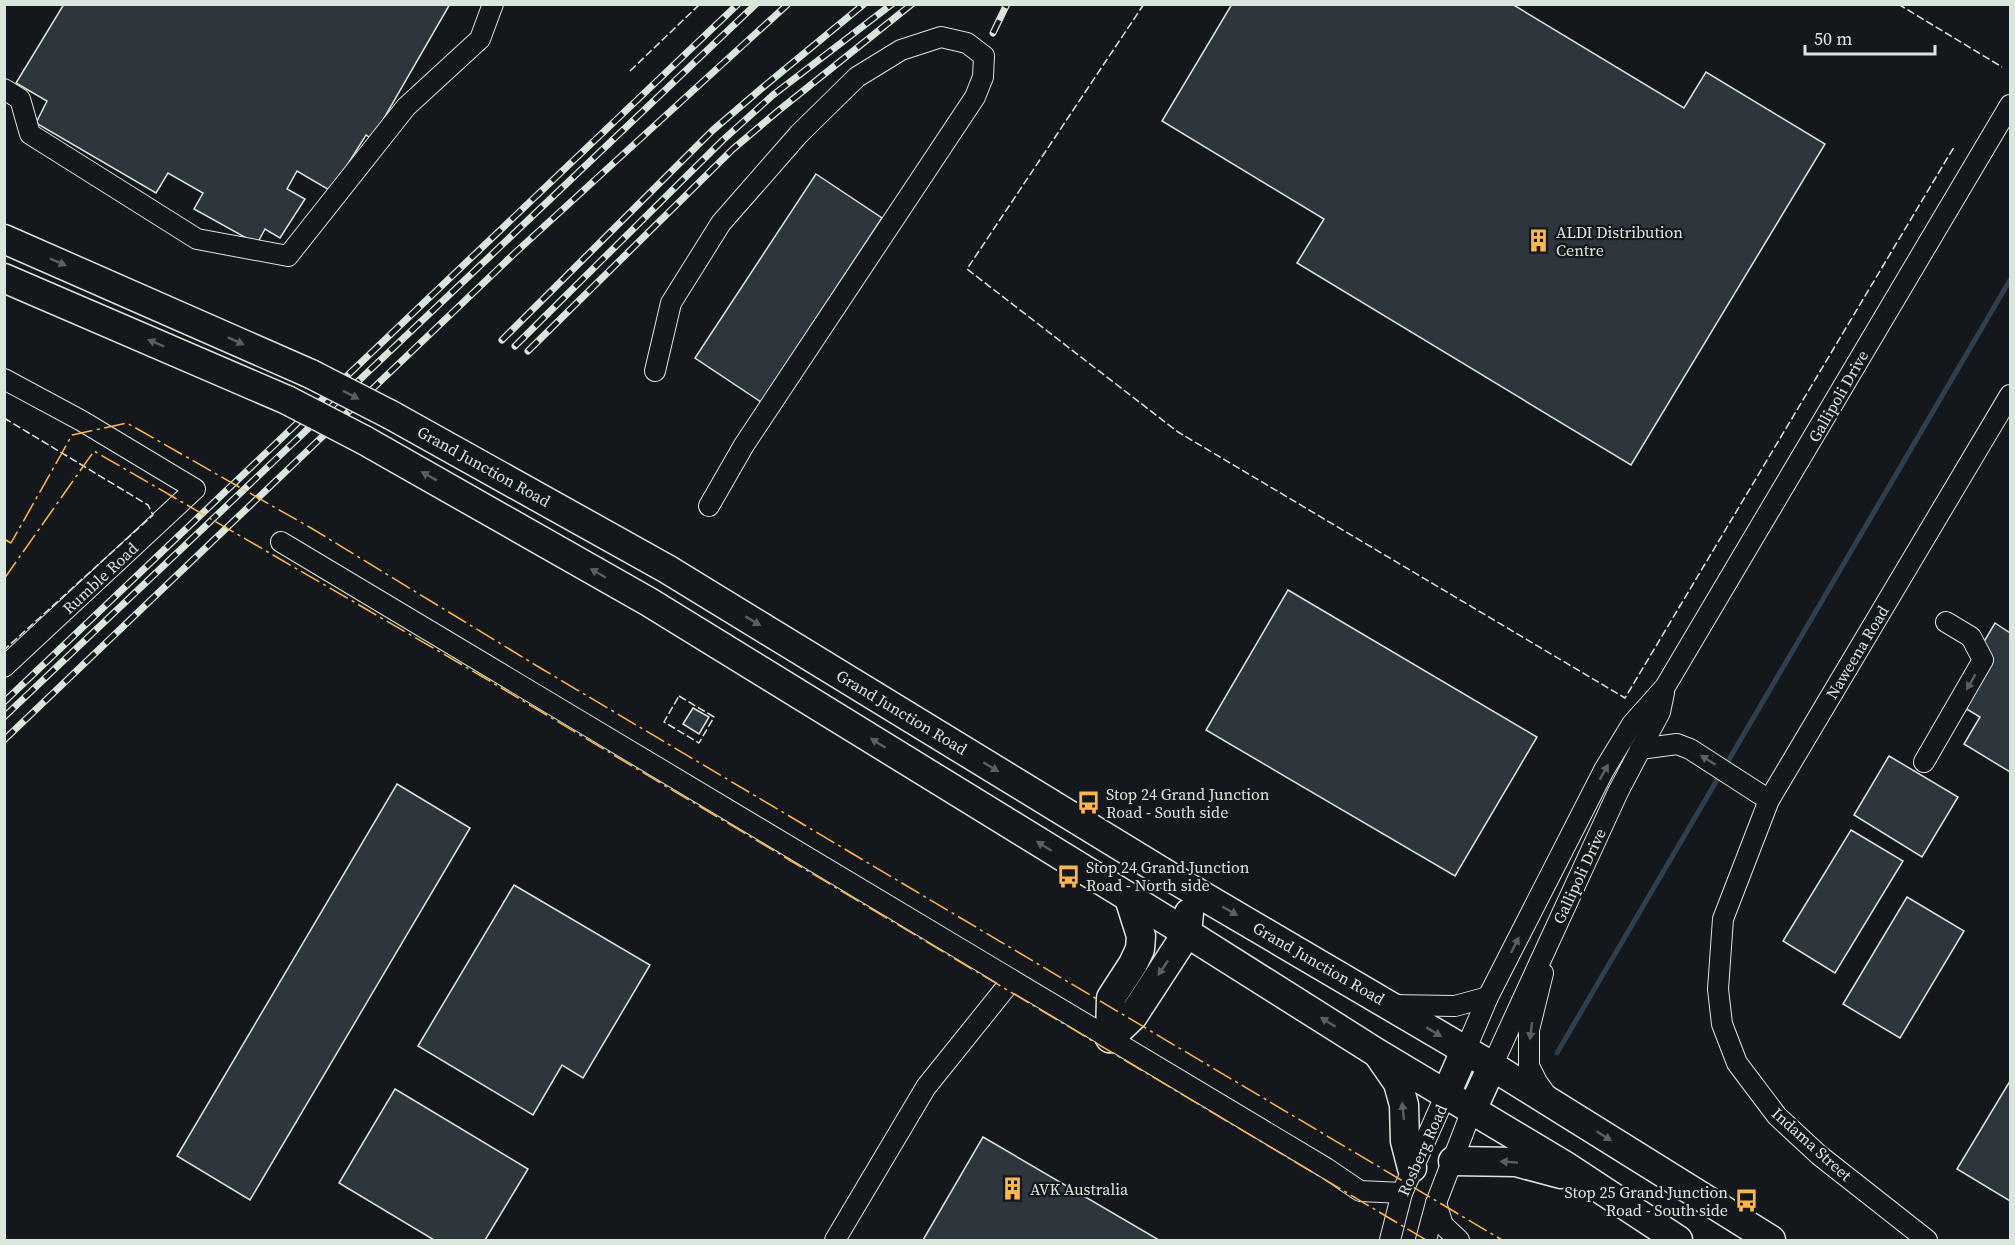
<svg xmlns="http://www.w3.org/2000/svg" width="2015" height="1245" font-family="'Source Serif 4',serif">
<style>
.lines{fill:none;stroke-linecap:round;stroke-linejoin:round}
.stream{stroke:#2f3f4d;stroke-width:5}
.building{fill:#2c363c;stroke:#d8e6dc;stroke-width:1.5}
.minor-casing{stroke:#d8e6dc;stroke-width:22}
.highway-casing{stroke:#d8e6dc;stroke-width:31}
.minor{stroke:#14181c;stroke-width:20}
.highway{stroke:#14181c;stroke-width:28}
.rail-casing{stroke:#d8e6dc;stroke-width:7}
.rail{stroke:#14181c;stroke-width:4.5;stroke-dasharray:14;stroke-linecap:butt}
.highway-bridge-casing{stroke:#d8e6dc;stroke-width:31;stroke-linecap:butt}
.highway-bridge{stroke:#14181c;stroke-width:28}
.fence{stroke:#d8e6dc;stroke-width:1.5;stroke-dasharray:8 3;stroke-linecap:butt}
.power{stroke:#ffb74d;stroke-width:1.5;stroke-dasharray:21 4.5 3 4.5;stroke-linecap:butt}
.oneway{fill:#59605f}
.labels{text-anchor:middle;stroke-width:4.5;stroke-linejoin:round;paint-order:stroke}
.poi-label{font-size:16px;fill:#d8e6dc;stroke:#14181c;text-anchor:start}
.street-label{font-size:16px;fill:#d8e6dc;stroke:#14181c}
</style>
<rect width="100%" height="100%" fill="#14181c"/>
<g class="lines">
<path class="stream" d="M1557,1053L2010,280"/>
</g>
<g class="building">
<path d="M64,4H450L372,139L366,135L331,191L297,171L287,189L305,199L280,238L265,229L257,244L194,209L203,193L168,173L156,193L36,123L47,101L16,83Z"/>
<path d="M1232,4H1512L1684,108L1706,72L1825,144L1631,465L1297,263L1324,219L1162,121Z"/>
<path d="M816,174L882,218L761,402L695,358Z"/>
<path d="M1288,590L1537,737L1455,876L1206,730Z"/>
<path d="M1995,623L2010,633V772L1964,744L1980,717L1950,699Z"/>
<path d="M693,708L709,717L699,734L683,724Z"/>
<path d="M1889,756L1958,797L1922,857L1854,815Z"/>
<path d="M397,784L470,828L250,1200L177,1156Z"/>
<path d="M1851,830L1903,861L1835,973L1783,941Z"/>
<path d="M514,885L650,965L583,1078L562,1065L533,1115L418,1046Z"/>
<path d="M1907,897L1964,931L1900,1038L1843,1004Z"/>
<path d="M2010,1081V1201L1957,1169Z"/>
<path d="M395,1089L528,1169L485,1240H434L339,1183Z"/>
<path d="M983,1137L1159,1240H923Z"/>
</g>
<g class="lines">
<defs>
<g id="minor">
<path d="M4,89L20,99L30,134L197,239L288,256L406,107L480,39L493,4"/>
<path d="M655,371L671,303L721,223L799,134L857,77L901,50L941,37L967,43L984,56L983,77L975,97L744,445L709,506"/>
<path d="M4,379L82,421L195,489L4,667"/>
<path d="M281,542L1326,1168L1360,1191L1402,1193"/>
<path d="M1640,749L1677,744L1690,749L1769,800"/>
<path d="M1924,762L1983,660L1971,637L1946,622"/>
<path d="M1543,973L1529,1030V1066L1537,1082L1547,1096"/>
<path d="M1390,1005L1455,1006L1488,997"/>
<path d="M1465,1051L1488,997L1604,770L1632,724L1665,687L2010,105"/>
<path d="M1492,1066L1618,792L1660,712L1664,693"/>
<path d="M1436,1203L1443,1225L1459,1240"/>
<path d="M835,1240L926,1087L1012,980"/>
<path d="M1390,1240L1402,1193L1446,1094"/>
<path d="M1426,1240L1436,1203L1472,1110"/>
<path d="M1927,1240L1819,1155L1777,1116L1737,1063L1722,1024L1718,989L1723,919L1769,800L2010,395"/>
</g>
<g id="highway">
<path d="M4,239L311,374"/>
<path d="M4,278L287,400"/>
<path d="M391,415L667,569L1174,879L1492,1066L1771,1240"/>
<path d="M364,440L649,602L1187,933L1377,1053L1564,1165L1678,1240"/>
<path d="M1110,1038L1133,1016L1187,933L1189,913"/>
<path d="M1110,1038L1111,998L1133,964L1140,949L1141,936L1129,898"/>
<path d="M1380,1057L1398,1083L1404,1105L1405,1141L1412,1168"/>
<path d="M1446,1094L1465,1051"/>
<path d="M1472,1110L1492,1066"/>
<path d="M1453,1161L1516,1162L1561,1174"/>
</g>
</defs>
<use href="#minor" class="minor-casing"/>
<use href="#highway" class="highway-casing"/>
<use href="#minor" class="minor"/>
<use href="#highway" class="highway"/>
<defs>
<g id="rail">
<path d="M993,33L1007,4"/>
<path d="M502,340L713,130L762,88L864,4"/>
<path d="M515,346L723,140L773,95L892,4"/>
<path d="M528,351L733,149L778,111L912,4"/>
<path d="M4,702L738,4"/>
<path d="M4,717L756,4"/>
<path d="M4,740L516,252L788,4"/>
</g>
</defs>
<use href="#rail" class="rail-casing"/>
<use href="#rail" class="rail"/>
<defs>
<g id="highway-bridge">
<path d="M311,374L391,415"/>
<path d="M287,400L364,440"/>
</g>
</defs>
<use href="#highway-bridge" class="highway-bridge-casing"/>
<use href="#highway-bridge" class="highway-bridge"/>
<g class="fence">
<path d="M1144,4L967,269L1178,432L1625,698L1954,147"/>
<path d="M1898,4L2002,67"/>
<path d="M630,71L700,4"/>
<path d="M4,418L148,505L153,515L4,650"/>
<path d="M679,696L714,717L699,743L664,722Z"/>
</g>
<g class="power">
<path d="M4,539L11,543L72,435L127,423L311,528L542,669L1502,1240"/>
<path d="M4,579L94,451L483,677L1426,1240"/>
</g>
</g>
<defs><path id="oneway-solid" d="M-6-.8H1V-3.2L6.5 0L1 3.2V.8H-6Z" transform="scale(1.5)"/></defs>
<g class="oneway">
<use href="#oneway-solid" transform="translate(58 262) rotate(24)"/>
<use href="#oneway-solid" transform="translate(236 341) rotate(24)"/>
<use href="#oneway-solid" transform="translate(156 343) rotate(-157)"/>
<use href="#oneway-solid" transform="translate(351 395) rotate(27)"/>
<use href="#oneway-solid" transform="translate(429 476) rotate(-151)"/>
<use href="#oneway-solid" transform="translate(598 573) rotate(-150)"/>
<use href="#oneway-solid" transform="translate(753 621) rotate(31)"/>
<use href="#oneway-solid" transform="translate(1971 682) rotate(120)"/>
<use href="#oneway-solid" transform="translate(878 743) rotate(-148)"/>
<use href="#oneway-solid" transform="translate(1708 760) rotate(-148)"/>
<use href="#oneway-solid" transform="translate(991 767) rotate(31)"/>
<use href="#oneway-solid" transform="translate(1604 772) rotate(-61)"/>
<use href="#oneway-solid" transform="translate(1044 846) rotate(-148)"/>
<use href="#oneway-solid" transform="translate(1230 911) rotate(30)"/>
<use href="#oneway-solid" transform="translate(1515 945) rotate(-63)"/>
<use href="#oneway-solid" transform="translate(1163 968) rotate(124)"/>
<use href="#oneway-solid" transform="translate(1328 1022) rotate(-148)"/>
<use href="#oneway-solid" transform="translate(1531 1031) rotate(97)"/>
<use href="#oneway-solid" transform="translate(1434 1032) rotate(31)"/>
<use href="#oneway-solid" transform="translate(1403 1111) rotate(-96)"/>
<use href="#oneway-solid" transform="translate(1604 1136) rotate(32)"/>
<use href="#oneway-solid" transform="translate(1509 1162) rotate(-176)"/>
</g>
<defs>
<symbol id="building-bare" viewBox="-9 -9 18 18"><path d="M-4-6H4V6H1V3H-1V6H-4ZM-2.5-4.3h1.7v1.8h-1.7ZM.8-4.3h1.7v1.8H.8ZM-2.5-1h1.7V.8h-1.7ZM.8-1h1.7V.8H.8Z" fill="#ffb74d" stroke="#14181c" stroke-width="2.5" paint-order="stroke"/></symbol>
<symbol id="bus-bare" viewBox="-9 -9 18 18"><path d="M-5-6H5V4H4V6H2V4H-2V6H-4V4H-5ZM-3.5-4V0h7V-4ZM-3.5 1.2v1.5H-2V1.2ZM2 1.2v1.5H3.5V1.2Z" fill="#ffb74d" stroke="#14181c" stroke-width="2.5" paint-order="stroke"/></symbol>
</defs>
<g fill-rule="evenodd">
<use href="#building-bare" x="1522" y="224" width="33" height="33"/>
<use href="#bus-bare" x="1072" y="786" width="33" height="33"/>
<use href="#bus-bare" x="1052" y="860" width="33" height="33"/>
<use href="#building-bare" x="996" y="1172" width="33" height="33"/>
<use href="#bus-bare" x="1730" y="1184" width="33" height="33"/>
</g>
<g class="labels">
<g class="poi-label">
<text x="1556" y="238">ALDI Distribution<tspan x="1556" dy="18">Centre</tspan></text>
<text x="1106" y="800">Stop 24 Grand Junction<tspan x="1106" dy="18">Road - South side</tspan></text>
<text x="1086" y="873">Stop 24 Grand Junction<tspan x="1086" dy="18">Road - North side</tspan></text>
<text x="1030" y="1195">AVK Australia</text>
<text x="1728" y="1198" text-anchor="end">Stop 25 Grand Junction<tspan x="1728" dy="18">Road - South side</tspan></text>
</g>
<g class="street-label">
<text transform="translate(1838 396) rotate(-60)" y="6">Gallipoli Drive</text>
<text transform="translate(484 466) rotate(29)" y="6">Grand Junction Road</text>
<text transform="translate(100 578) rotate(-43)" y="6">Rumble Road</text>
<text transform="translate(1857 652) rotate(-59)" y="6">Naweena Road</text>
<text transform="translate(902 712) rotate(31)" y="6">Grand Junction Road</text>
<text transform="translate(1579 876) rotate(-65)" y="6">Gallipoli Drive</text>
<text transform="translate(1319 963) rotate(30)" y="6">Grand Junction Road</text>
<text transform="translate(1812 1144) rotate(42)" y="6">Indama Street</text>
<text transform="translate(1422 1150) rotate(-66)" y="6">Rosberg Road</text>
</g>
</g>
<rect width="2015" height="1245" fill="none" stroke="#d8e6dc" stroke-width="12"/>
<path d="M1805 45v9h130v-9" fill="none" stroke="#d8e6dc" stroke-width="3"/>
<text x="1814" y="45" font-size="18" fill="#d8e6dc" stroke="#14181c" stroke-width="4.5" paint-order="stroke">50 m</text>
</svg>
